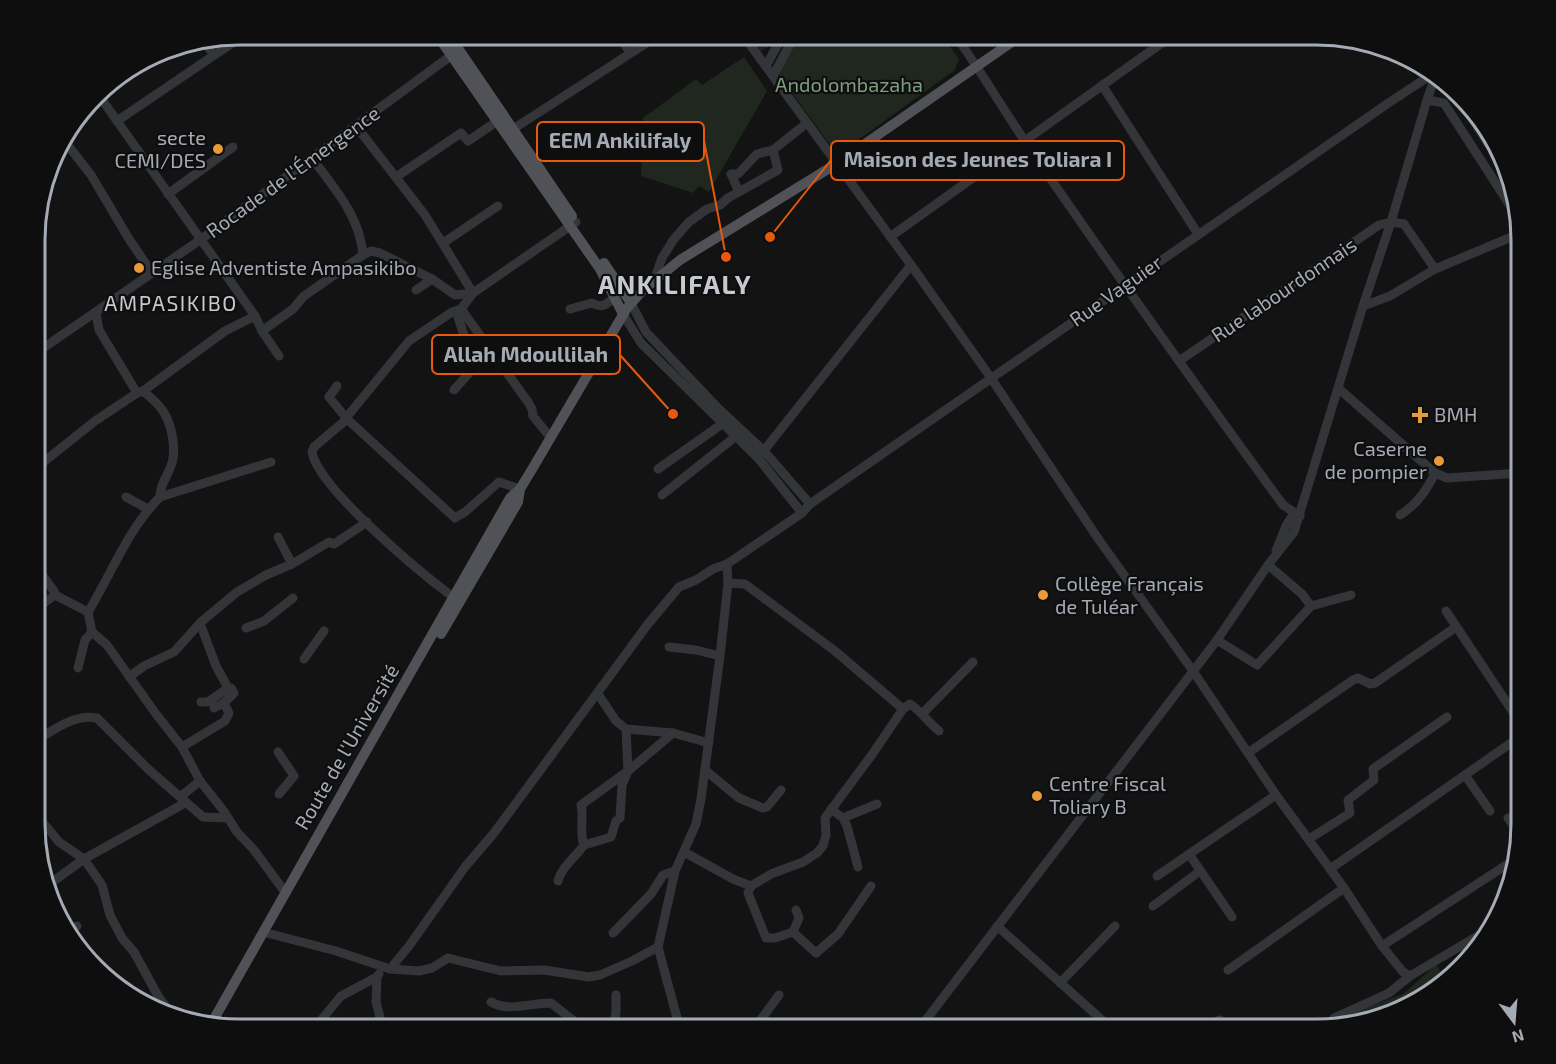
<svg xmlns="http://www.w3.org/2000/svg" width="1556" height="1064" font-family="'Exo 2',sans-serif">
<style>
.built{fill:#1f1f21}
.green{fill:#1f271f}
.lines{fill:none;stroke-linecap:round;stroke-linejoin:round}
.minor{stroke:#343539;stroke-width:9}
.major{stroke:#505258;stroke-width:10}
.poi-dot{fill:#e79b37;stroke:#0e0e0f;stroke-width:2}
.labels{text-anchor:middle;stroke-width:4.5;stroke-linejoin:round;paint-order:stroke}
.park-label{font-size:20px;fill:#7e9e7d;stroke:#0e0e0f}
.poi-label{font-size:20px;fill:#a5abb4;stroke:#0e0e0f;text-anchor:start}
.street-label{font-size:20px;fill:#a5abb4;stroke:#0e0e0f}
.neighbourhood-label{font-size:21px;letter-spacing:1.5px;fill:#c6c9d0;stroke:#0e0e0f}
.district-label{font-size:26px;font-weight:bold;letter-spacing:1.5px;fill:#c6c9d0;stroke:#0e0e0f}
.rim{fill:none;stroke:#a5abb4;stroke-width:3}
.leader{fill:none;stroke:#e8590c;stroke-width:2}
.callout-dot{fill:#e8590c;stroke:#0e0e0f;stroke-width:2}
.callout{fill:#0e0e0f;stroke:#e8590c;stroke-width:2}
.callout-label{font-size:21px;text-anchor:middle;font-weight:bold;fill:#a5abb4}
</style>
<rect width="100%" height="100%" fill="#131314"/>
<path class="built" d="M748,35H777L772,44L760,52Z"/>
<g class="green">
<path d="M797,35H942L959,59L955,70L847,148L830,145L777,72Z"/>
<path d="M744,57L767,91L709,192L699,186L693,193L641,176L643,118L696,79L702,85Z"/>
<path d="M1478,122L1495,142L1485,148L1471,126Z"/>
<path d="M1436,965L1445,978L1407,1008L1340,1024L1344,1016L1403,994Z"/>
</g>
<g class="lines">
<g class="minor">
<path d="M619,35L630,53"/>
<path d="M743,35L911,265L991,378L1099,540L1193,671L1276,795L1344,888L1382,946L1403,972L1410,976"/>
<path d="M955,35C983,74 1007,116 1035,156C1116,274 1199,390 1283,505L1300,516"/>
<path d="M204,42L214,55"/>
<path d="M766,66L783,35"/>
<path d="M773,76L795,35"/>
<path d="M1102,85L1198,234"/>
<path d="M98,94L255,316L262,331L279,356"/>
<path d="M1427,100L1444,103L1520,221"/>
<path d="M117,121L244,35"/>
<path d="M356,126L425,215L473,293"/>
<path d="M513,129L659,35"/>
<path d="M63,139L91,175L129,239L152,273"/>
<path d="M312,158C334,188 360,216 363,255"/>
<path d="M396,177L461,133L468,141L496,122"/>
<path d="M739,192L731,174H738L757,154L773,150L807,123"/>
<path d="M168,194L233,147"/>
<path d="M890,237L1173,35"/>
<path d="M443,243L498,206"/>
<path d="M1435,269L1521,233"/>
<path d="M654,280L662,258L674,239L689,222L707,209L720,205L728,198L778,170L773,150"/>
<path d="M416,290L432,279"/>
<path d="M631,303L646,332L719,409L764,451L810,504"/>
<path d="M461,309L528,402L532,409L533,416L550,437"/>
<path d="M570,309L592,303C602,309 607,304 615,297"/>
<path d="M96,313L99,330L137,393L143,391C150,397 158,403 163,411C172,425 177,450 171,466C167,477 160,484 160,497"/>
<path d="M623,314L641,343L758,458L802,513"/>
<path d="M262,331L293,309L304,296L363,255L371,251L380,253L432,279L455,295L473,293"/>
<path d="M36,353L200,240L456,52"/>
<path d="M1179,361L1379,225L1391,222L1404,224L1435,269L1390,296L1363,306"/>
<path d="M337,386L329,397L347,419L455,518L465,512L499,482L520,489"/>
<path d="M1338,388L1435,473L1447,478L1521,473"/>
<path d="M454,390L469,373L472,360L458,317L464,313"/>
<path d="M143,391L225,331L255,316"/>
<path d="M346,418L409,341L452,312L461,309L473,293L576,222"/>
<path d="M347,419L314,447L312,452C318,488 422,574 453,597"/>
<path d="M762,453L911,265"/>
<path d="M36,468L95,421L137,393"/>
<path d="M658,469L722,424"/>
<path d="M662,495L735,437"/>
<path d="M126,497L148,509"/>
<path d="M1400,515C1417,505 1427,490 1435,473"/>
<path d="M278,537L292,564L329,542L334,544L367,522"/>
<path d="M1276,551L1286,526L1291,518L1300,516"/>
<path d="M1268,565L1302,594L1311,606"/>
<path d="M36,567L54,591L55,595"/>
<path d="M728,583L745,584L835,651L903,709"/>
<path d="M36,609L55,595L88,612"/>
<path d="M1446,611L1521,724"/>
<path d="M200,623L216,666L228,688L208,702H201"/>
<path d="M246,628L264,621L293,598"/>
<path d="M92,632L107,645L156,714L182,747L200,781L223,810L237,832L254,850L285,892"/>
<path d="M1217,640L1257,665L1311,606L1351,595"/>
<path d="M669,647L696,650L720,656"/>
<path d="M304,659L324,631"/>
<path d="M78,668L85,640L92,632L88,612C112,573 128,529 160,497L271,462"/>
<path d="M129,677L144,666L174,652L201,622L237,592L266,575L292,564"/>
<path d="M598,694L616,721L626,729L673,733L709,743"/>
<path d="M214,708L224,703L234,693L231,688H228"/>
<path d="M923,713L973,662"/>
<path d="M36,741C54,729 75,714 97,718L148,769L203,817L227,818"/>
<path d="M182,747L225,721L229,713L224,703"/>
<path d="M278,752L294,776L279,794"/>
<path d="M1248,753L1353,680L1358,678L1370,684L1375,683L1456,627"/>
<path d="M705,770L739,798L763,808L767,807L781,790"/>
<path d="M1465,775L1490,811"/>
<path d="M180,797L200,781"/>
<path d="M831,809L843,818L847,826L858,867"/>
<path d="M36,814L59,842L84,859L102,885L110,915L122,938L134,952L158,996L175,1019"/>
<path d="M843,818L877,804"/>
<path d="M1508,818L1521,836"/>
<path d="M1309,839L1350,813L1348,800L1374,780L1373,769L1447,717"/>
<path d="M584,845L611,837L616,821L620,818L622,785L628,771L626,729"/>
<path d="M684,852L733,879L751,886"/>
<path d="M1189,854L1232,917"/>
<path d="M1330,869L1521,736"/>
<path d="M1157,876L1276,795"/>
<path d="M558,881C562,866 575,858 584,845C579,832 584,818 581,805L628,771L673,733"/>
<path d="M48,885L84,859L185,803"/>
<path d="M1153,906L1200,871"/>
<path d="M796,910L799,918L793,932L775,938H766L748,893L751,886L771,874L803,862L817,853L823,846L826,835L825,818L871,756L903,709L910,704C922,712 927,721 939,731"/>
<path d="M997,926L1112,1029"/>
<path d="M793,932L816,953L838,934L871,886"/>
<path d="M67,933L77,926"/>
<path d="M267,933L336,951L390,969L419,971L432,968L448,958L501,971L544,970L589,977L600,975L632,961L658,947"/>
<path d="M613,933L651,894L663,875L675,871"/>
<path d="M1382,946L1517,858"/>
<path d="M390,969L409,946L465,867L494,833L648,624L679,587L696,580L713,569L727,564L802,513L810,504L1387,104L1434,73"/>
<path d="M1228,970L1344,888"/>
<path d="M379,974L377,977L376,1002L383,1029"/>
<path d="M1060,983L1115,926"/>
<path d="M491,1002C508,1012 531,1003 551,1003L578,1024"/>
<path d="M738,1027L743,1029"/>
<path d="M1329,1027L1334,1018L1389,993L1410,976L1491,928"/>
<path d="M325,1029L322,1019L341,996L377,977"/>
<path d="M561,1029L578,1024L604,1029"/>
<path d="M612,1029L616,1013V995"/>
<path d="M665,1029L679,1027"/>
<path d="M680,1029L658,947L675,871L696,824L701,799L720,656L728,583L727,564"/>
<path d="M754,1029L779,995"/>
<path d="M919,1029L1217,640L1268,565L1294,532L1363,306L1391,222L1427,100L1436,74"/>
<path d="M1195,1029L1220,1020"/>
</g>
<g class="major">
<path d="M437,35L600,269L623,314"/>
<path d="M449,35L572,216"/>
<path d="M604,263L631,303"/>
<path d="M441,634L518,502L520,489"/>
<path d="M210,1026C309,849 410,674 510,498L520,489L531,471L627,308L642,291L680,260L836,164L1022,35"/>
</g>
</g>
<g class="poi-dot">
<circle cx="218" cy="149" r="6"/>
<circle cx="139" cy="268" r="6"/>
<path d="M1417 406h6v6h6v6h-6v6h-6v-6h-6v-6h6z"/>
<circle cx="1439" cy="461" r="6"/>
<circle cx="1043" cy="595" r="6"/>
<circle cx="1037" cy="796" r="6"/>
</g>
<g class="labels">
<g class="park-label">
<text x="849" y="92">Andolombazaha</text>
</g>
<g class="poi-label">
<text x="206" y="145" text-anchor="end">secte<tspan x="206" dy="23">CEMI/DES</tspan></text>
<text x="151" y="275">Eglise Adventiste Ampasikibo</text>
<text x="1434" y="422">BMH</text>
<text x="1427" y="456" text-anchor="end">Caserne<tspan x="1427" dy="23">de pompier</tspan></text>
<text x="1055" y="591">Collège Français<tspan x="1055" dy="23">de Tuléar</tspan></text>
<text x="1049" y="791">Centre Fiscal<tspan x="1049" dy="23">Toliary B</tspan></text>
</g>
<g class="street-label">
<text transform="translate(293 172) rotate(-36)" y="7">Rocade de l'Émergence</text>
<text transform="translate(1284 290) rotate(-34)" y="7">Rue labourdonnais</text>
<text transform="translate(1116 291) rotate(-35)" y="7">Rue Vaguier</text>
<text transform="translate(347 747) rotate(-60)" y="7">Route de l'Université</text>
</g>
<g class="neighbourhood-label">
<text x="171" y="311">AMPASIKIBO</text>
</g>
<g class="district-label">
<text x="675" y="294">ANKILIFALY</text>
</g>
</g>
<path d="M0 0H1556V1064H0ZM240 45H1316A195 195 0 0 1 1511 240V824A195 195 0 0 1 1316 1019H240A195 195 0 0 1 45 824V240A195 195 0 0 1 240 45Z" fill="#0e0e0f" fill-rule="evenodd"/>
<path class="rim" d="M240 45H1316A195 195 0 0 1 1511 240V824A195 195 0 0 1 1316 1019H240A195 195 0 0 1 45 824V240A195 195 0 0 1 240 45Z"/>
<path class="leader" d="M726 257L704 141M770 237L831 160M673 414L620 355"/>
<g class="callout-dot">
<circle cx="726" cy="257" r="6"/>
<circle cx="770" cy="237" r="6"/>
<circle cx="673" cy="414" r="6"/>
</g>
<g class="callout">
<rect x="537" y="122" width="167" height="39" rx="6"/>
<rect x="831" y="141" width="293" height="39" rx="6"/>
<rect x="432" y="335" width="188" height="39" rx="6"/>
</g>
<g class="callout-label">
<text x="620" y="148">EEM Ankilifaly</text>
<text x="978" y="167">Maison des Jeunes Toliara I</text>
<text x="526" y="362">Allah Mdoullilah</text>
</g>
<g transform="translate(1514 1022) rotate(164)" stroke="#0e0e0f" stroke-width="4.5" paint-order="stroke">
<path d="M0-4.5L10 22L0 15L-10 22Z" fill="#a5abb4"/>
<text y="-9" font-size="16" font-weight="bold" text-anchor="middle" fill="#a5abb4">N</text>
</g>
</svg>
